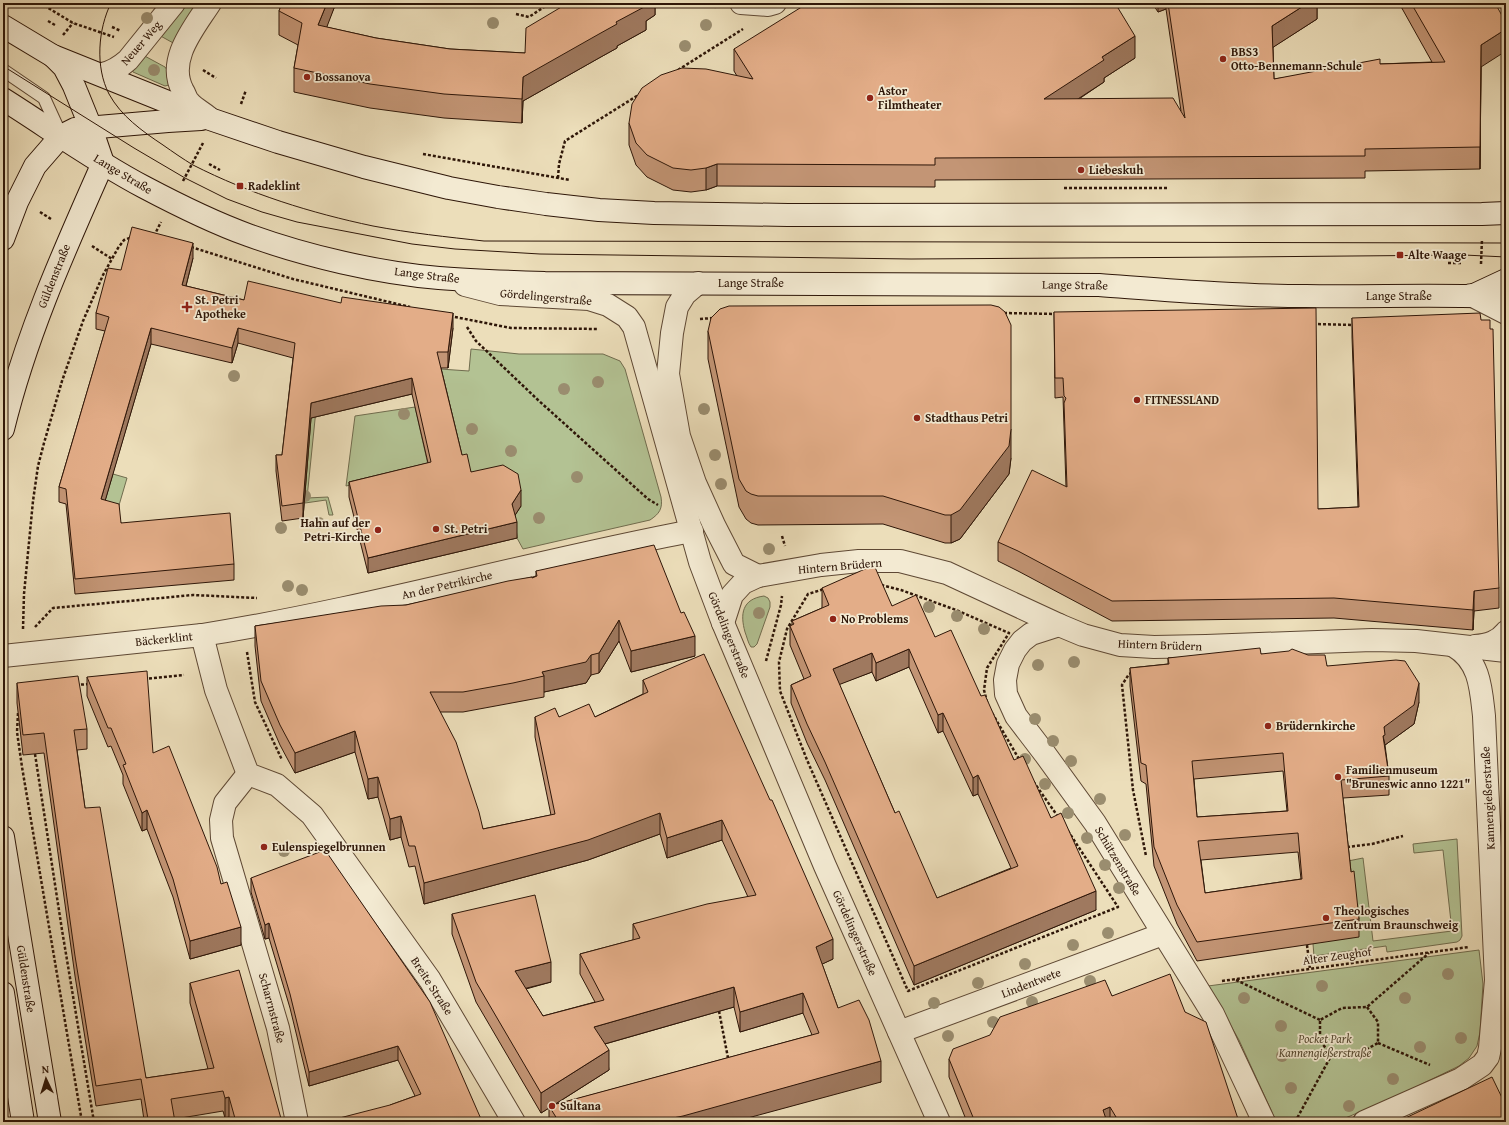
<svg xmlns="http://www.w3.org/2000/svg" width="1509" height="1125" font-family="'Gentium Book Plus',serif">
<style>
.green{fill:#b3c293;stroke:#706c4e}
.lines{fill:none;stroke-linecap:round;stroke-linejoin:round}
.service-casing{stroke:#5e4834;stroke-width:14}
.minor-casing{stroke:#5e4834;stroke-width:24}
.secondary-casing{stroke:#2e1608;stroke-width:24}
.path{stroke:#2e1608;stroke-width:2.5;stroke-dasharray:3 2;stroke-linecap:butt}
.service{stroke:#f3ead2;stroke-width:12}
.minor{stroke:#f3ead2;stroke-width:22}
.secondary{stroke:#f3ead2;stroke-width:22}
.tram{stroke:#2e1608;stroke-width:1}
.tree{fill:#9a8d6f}
.wall{fill:#c39575;stroke:#2e1608;fill-rule:evenodd}
.shaded-wall{fill:#9f795f;stroke:#2e1608}
.building{fill:#e3ad88;stroke:#2e1608;fill-rule:evenodd}
.poi-dot{fill:#8f2418;stroke:#f3ead2;stroke-width:1.5}
.labels{text-anchor:middle;stroke-width:3.5;stroke-linejoin:round;paint-order:stroke}
.street-label{font-size:12px;fill:#2e1608;stroke:#f3ead2}
.poi-label{font-size:12px;font-weight:bold;fill:#2e1608;stroke:#f3ead2;text-anchor:start}
.park-label{font-size:12px;font-style:italic;fill:#564a32;stroke:#f3ead2}
</style>
<rect width="100%" height="100%" fill="#ecdeba"/>
<filter id="stains"><feTurbulence type="fractalNoise" baseFrequency=".005" numOctaves="4"/><feColorMatrix values="0 0 0 0 .2 0 0 0 0 .09 0 0 0 0 .02 0 0 0 .5 -.17"/></filter>
<radialGradient id="worn" r=".72"><stop offset=".6" stop-color="#630" stop-opacity="0"/><stop offset="1" stop-color="#630" stop-opacity=".3"/></radialGradient>
<g class="green">
<path d="M183,3H201L175,44L157,34Z"/>
<path d="M141,54L165,67C168,71 171,80 169,85L165,86L133,72L131,68Z"/>
<path d="M471,349L519,354H603L620,361L625,369L661,497C663,509 659,514 650,520L523,549L517,538L461,471L440,369L469,371Z"/>
<path d="M313,399L317,400L307,498L328,497L333,515H329L326,500L305,503L301,475Z"/>
<path d="M415,407L431,478L412,471L346,486L355,416Z"/>
<path d="M113,474L127,478L115,519L101,514Z"/>
<path d="M764,596L768,598L770,602V607L757,644L754,647H751C748,643 747,637 745,632C740,614 742,599 764,596Z"/>
<path d="M1457,839L1462,936L1460,940L1457,942L1387,952L1386,946L1314,956L1313,944L1348,861L1363,858L1373,941L1452,931L1443,850L1414,853L1413,844Z"/>
<path d="M1479,950L1483,984L1480,1032L1477,1046L1469,1058L1459,1066L1395,1097L1336,1122H1278L1275,1119L1239,1040L1208,986Z"/>
</g>
<g class="lines">
<defs>
<path id="service" d="M3,70L44,98L60,133"/>
<g id="minor">
<path d="M741,3L768,5L775,3"/>
<path d="M102,74C113,72 120,67 128,60L174,3"/>
<path d="M208,117C202,112 194,108 189,102C186,99 185,94 183,91C166,60 194,28 210,3"/>
<path d="M698,283L685,294L677,307L672,333L668,374L679,436L695,483L714,525L734,564L758,576"/>
<path d="M465,285L500,294L589,299L608,305L627,317L634,327L700,562L723,623L825,866L939,1122"/>
<path d="M1471,295L1506,313"/>
<path d="M723,623L732,595L743,583L758,576L821,565L859,561H900L947,573L1059,625L1083,635L1120,645L1154,647L1206,646L1372,640L1416,641L1506,651"/>
<path d="M1059,625L1031,634L1022,641L1015,650L1008,664L1005,680L1006,694L1016,716L1045,754L1095,823L1213,1014L1264,1122"/>
<path d="M202,635C367,609 528,562 692,531"/>
<path d="M1475,646C1488,645 1498,642 1506,632"/>
<path d="M3,656L202,635L216,690L248,774L277,785L312,815L430,980L514,1122"/>
<path d="M248,774L225,803L221,820L222,838L278,1028L297,1122"/>
<path d="M899,1032L1163,934"/>
<path d="M1364,1122L1461,1079L1482,1065L1488,1057L1490,1048L1496,980L1484,716C1481,689 1480,661 1454,646"/>
</g>
<g id="secondary">
<path d="M3,26L53,56L210,119L278,142L364,167L449,188L498,197L546,204L599,210L654,213L788,215L1482,214L1506,213"/>
<path d="M3,99C49,128 96,162 144,187C178,205 212,222 248,235C306,256 378,273 439,278C475,281 510,282 545,283L1099,285C1168,290 1237,296 1306,296C1372,297 1439,294 1506,297"/>
<path d="M3,239L17,202L35,166L61,136L75,129L168,121L201,119"/>
<path d="M1476,294L1506,280"/>
<path d="M3,429C26,335 64,251 103,163L91,128L74,86L64,67L53,56"/>
<path d="M3,837L50,1122"/>
<path d="M3,993L23,1122"/>
</g>
</defs>
<use href="#service" class="service-casing"/>
<use href="#minor" class="minor-casing"/>
<use href="#secondary" class="secondary-casing"/>
<g class="path">
<path d="M40,3L73,23L114,37"/>
<path d="M709,3L717,8"/>
<path d="M516,14L529,17L550,3"/>
<path d="M48,21L55,25"/>
<path d="M112,27L121,31"/>
<path d="M63,35L73,23"/>
<path d="M203,70L216,78"/>
<path d="M678,70L743,29"/>
<path d="M241,104L246,90"/>
<path d="M423,154L570,180"/>
<path d="M209,164L220,170"/>
<path d="M558,178L559,164L565,141L640,94"/>
<path d="M183,181L203,143"/>
<path d="M1064,188H1167"/>
<path d="M40,212L51,219"/>
<path d="M154,236L161,222"/>
<path d="M92,246L112,259"/>
<path d="M191,247L293,279L410,307"/>
<path d="M1448,263H1463"/>
<path d="M1481,264L1482,239"/>
<path d="M1004,313L1057,314"/>
<path d="M450,316L511,328L598,329"/>
<path d="M700,319L713,318"/>
<path d="M1313,324L1354,325"/>
<path d="M467,327L476,341L538,400L648,499L658,505"/>
<path d="M782,536L785,546"/>
<path d="M857,579L901,590L956,610L1009,633L987,668L984,690L988,706L1026,771L1068,831L1118,907L908,991L807,760L780,691L779,662L787,629L808,594Z"/>
<path d="M35,627L53,608L193,595L257,598"/>
<path d="M23,629L24,594L33,501L38,466L44,443L62,381L83,321L103,275L118,248L124,240L132,237"/>
<path d="M247,652L255,702L282,760"/>
<path d="M766,661L781,605L782,596"/>
<path d="M1132,673L1129,674L1122,685L1133,790L1146,856"/>
<path d="M144,679L184,675"/>
<path d="M76,685L89,684"/>
<path d="M18,713L17,732L22,767L82,1122"/>
<path d="M35,754L62,930L94,1122"/>
<path d="M1347,847L1372,844L1403,836"/>
<path d="M1307,945L1310,969"/>
<path d="M1236,980L1320,1020"/>
<path d="M1222,981L1469,947"/>
<path d="M1367,1007L1378,1022V1043L1356,1055L1331,1056L1320,1040V1020L1342,1008L1367,1007L1429,953"/>
<path d="M719,1011L728,1058"/>
<path d="M1378,1043L1430,1065"/>
<path d="M1295,1122L1331,1056"/>
</g>
<use href="#service" class="service"/>
<use href="#minor" class="minor"/>
<use href="#secondary" class="secondary"/>
<g class="tram">
<path d="M111,3C98,29 95,67 109,94C121,116 142,131 163,145C173,152 183,159 193,165C250,194 311,213 373,226C410,233 447,237 484,241L1506,243"/>
<path d="M3,66L134,148L185,178L227,199L262,212L297,222L412,244L455,249L540,254L911,259L1240,257L1464,255L1506,257"/>
</g>
</g>
<g class="tree">
<circle cx="147" cy="18" r="6"/>
<circle cx="493" cy="23" r="6"/>
<circle cx="706" cy="25" r="6"/>
<circle cx="685" cy="46" r="6"/>
<circle cx="154" cy="70" r="6"/>
<circle cx="234" cy="376" r="6"/>
<circle cx="598" cy="382" r="6"/>
<circle cx="564" cy="389" r="6"/>
<circle cx="704" cy="409" r="6"/>
<circle cx="404" cy="414" r="6"/>
<circle cx="472" cy="429" r="6"/>
<circle cx="511" cy="451" r="6"/>
<circle cx="715" cy="455" r="6"/>
<circle cx="577" cy="477" r="6"/>
<circle cx="721" cy="484" r="6"/>
<circle cx="305" cy="496" r="6"/>
<circle cx="539" cy="518" r="6"/>
<circle cx="319" cy="523" r="6"/>
<circle cx="281" cy="528" r="6"/>
<circle cx="769" cy="549" r="6"/>
<circle cx="288" cy="586" r="6"/>
<circle cx="302" cy="590" r="6"/>
<circle cx="929" cy="607" r="6"/>
<circle cx="759" cy="613" r="6"/>
<circle cx="957" cy="616" r="6"/>
<circle cx="984" cy="629" r="6"/>
<circle cx="1074" cy="662" r="6"/>
<circle cx="1038" cy="665" r="6"/>
<circle cx="1035" cy="719" r="6"/>
<circle cx="1053" cy="741" r="6"/>
<circle cx="1025" cy="759" r="6"/>
<circle cx="1071" cy="761" r="6"/>
<circle cx="1045" cy="784" r="6"/>
<circle cx="1100" cy="799" r="6"/>
<circle cx="1068" cy="813" r="6"/>
<circle cx="1125" cy="835" r="6"/>
<circle cx="1087" cy="838" r="6"/>
<circle cx="284" cy="851" r="6"/>
<circle cx="1105" cy="865" r="6"/>
<circle cx="1119" cy="888" r="6"/>
<circle cx="1108" cy="933" r="6"/>
<circle cx="1073" cy="945" r="6"/>
<circle cx="1025" cy="964" r="6"/>
<circle cx="1448" cy="974" r="6"/>
<circle cx="1090" cy="981" r="6"/>
<circle cx="978" cy="983" r="6"/>
<circle cx="1322" cy="986" r="6"/>
<circle cx="1244" cy="998" r="6"/>
<circle cx="1405" cy="998" r="6"/>
<circle cx="1032" cy="1002" r="6"/>
<circle cx="934" cy="1003" r="6"/>
<circle cx="993" cy="1022" r="6"/>
<circle cx="1281" cy="1026" r="6"/>
<circle cx="948" cy="1036" r="6"/>
<circle cx="1461" cy="1038" r="6"/>
<circle cx="1420" cy="1047" r="6"/>
<circle cx="1282" cy="1056" r="6"/>
<circle cx="1393" cy="1079" r="6"/>
<circle cx="1291" cy="1088" r="6"/>
<circle cx="1349" cy="1106" r="6"/>
</g>
<g class="wall">
<path d="M282,3H336L326,27L376,38L450,49L525,53L655,3V15L646,21V30L617,46V48L599,58L523,101L522,123L444,118L370,108L294,92V68L298,45L279,35V11Z"/>
<path d="M1152,3H1317V19L1273,47L1274,79L1380,64L1432,62L1399,3H1495L1481,67L1480,169L1365,171V178L935,180V187L717,186L706,190L691,192L673,190L647,177L636,165L629,145V123L737,76L734,71V49L1135,58L1104,78V82L1079,99L1181,111L1166,9L1158,12Z"/>
<path d="M193,258L186,286L244,300L453,328L448,368H441L462,455L471,472L521,506L515,515L517,538L368,573L349,497V482L428,463L412,394L311,418L303,518L282,521L276,471V455H282L293,358L238,343L232,363L151,344L105,500L121,523L234,564V580L75,594L66,504L59,502V487L105,331L96,329V313L121,270Z"/>
<path d="M1054,312L1318,509L1358,507L1352,337V318L1499,588V608L1474,611L1473,630L1334,618L1112,621L1018,571L998,561V542L1066,487L1063,397L1055,398Z"/>
<path d="M708,331L1011,458L1009,474L960,539L951,543H945L883,524L758,525L751,523L746,519L739,507L708,359Z"/>
<path d="M536,571L695,656L631,672L619,641L599,673L591,675L586,683L544,692V697L463,712H440L483,829L551,815L535,737V717H595L643,694V680L833,959L822,964L838,1008L881,1082L559,1122H549V1108L541,1113L476,1002L452,934V914L551,982L526,989L543,1016L595,1002L580,974V954L633,940V924L748,897L722,840L667,858L660,834L588,860L424,904L415,866L409,867L401,837L390,840L378,797L368,799L355,752L295,773L280,745L261,701L255,646V626L406,605L532,578L536,576ZM734,1007L740,1032L803,1013L812,1035L554,1105L609,1070L605,1044Z"/>
<path d="M822,588L892,606L935,637L981,696L1014,760L1051,818L1096,910L914,985L825,780L807,743L791,703V685L804,679L790,645V626L792,625V621L822,608ZM909,667L938,733L943,731L973,796L978,794L1011,868L937,898L895,813L839,684L872,672L876,681Z"/>
<path d="M1261,654L1327,666L1419,702L1414,724L1385,745L1389,776V795L1343,798L1351,872L1359,919V937L1197,961L1177,924L1154,866L1146,784L1141,781L1130,686V668L1168,664V658ZM1283,771L1287,811L1197,817L1194,779ZM1298,852L1301,879L1205,893L1201,860Z"/>
<path d="M87,677L153,753L221,884L241,945L190,959L173,897L147,829L142,831L123,784V775L111,746L108,747L87,696Z"/>
<path d="M17,683L87,729V749L77,750L85,808L146,1078L208,1069L190,1003V983L282,1122H230L229,1117L225,1118L223,1111L175,1119L144,1120L141,1099L96,1106L75,976L44,753L23,755L17,703Z"/>
<path d="M251,878L481,1122L390,1105L415,1096L398,1060L309,1086L290,1008L269,938L265,939L251,892Z"/>
<path d="M1112,996L1185,1012L1239,1122H967L949,1077V1059Z"/>
</g>
<g class="shaded-wall">
<path d="M327,3H336L318,50V25Z"/>
<path d="M643,3H655V15L646,21V30L617,46V48L599,58L523,101L522,123V99L523,77Z"/>
<path d="M1158,3H1166V9L1158,12Z"/>
<path d="M1308,3H1317V19L1272,48V26Z"/>
<path d="M1506,29V51L1481,67L1480,169L1481,45Z"/>
<path d="M1135,36V58L1104,78V82L1044,121V99L1102,57Z"/>
<path d="M717,164V186L706,190V168Z"/>
<path d="M193,243V258L182,301V285Z"/>
<path d="M453,313V328L448,368V352Z"/>
<path d="M151,328V344L101,515V499Z"/>
<path d="M238,328V343L232,363V348Z"/>
<path d="M412,378V394L311,418L303,518V503L311,403Z"/>
<path d="M1011,429V458L1009,474L960,539L951,543V515Z"/>
<path d="M521,490V506L512,520V504Z"/>
<path d="M517,522V538L368,573V558Z"/>
<path d="M1474,591V611L1473,630V610Z"/>
<path d="M619,620V641L599,673V653Z"/>
<path d="M695,636V656L631,672V651Z"/>
<path d="M909,649V667L876,681V663Z"/>
<path d="M872,653V672L833,687V669Z"/>
<path d="M591,655V675L586,683L544,692V676L542,672Z"/>
<path d="M1419,683V702L1414,724L1385,745L1383,736L1384,727Z"/>
<path d="M943,713V731L938,733V715Z"/>
<path d="M355,731V752L295,773V753Z"/>
<path d="M978,775V794L973,796V778Z"/>
<path d="M378,777V797L368,799V779Z"/>
<path d="M147,810V829L142,831V813Z"/>
<path d="M660,813V834L588,860L424,904V883Z"/>
<path d="M401,816V837L390,840V819Z"/>
<path d="M722,820V840L667,858V838Z"/>
<path d="M1096,891V910L914,985V966Z"/>
<path d="M269,923V938L265,939V925Z"/>
<path d="M241,927V945L190,959V941Z"/>
<path d="M833,939V959L816,967V947Z"/>
<path d="M551,962V982L515,991V971Z"/>
<path d="M734,987V1007L594,1047V1027Z"/>
<path d="M803,993V1013L740,1032V1012Z"/>
<path d="M398,1046V1060L309,1086V1072Z"/>
<path d="M609,1050V1070L549,1108V1106V1108L541,1113V1093Z"/>
<path d="M881,1061V1082L733,1122H653Z"/>
<path d="M229,1097V1117L225,1118V1098Z"/>
<path d="M1110,1107V1122H1103V1110Z"/>
<path d="M481,1119V1122H473Z"/>
</g>
<g class="building">
<path d="M282,3H327L318,25L376,38L450,49L525,53L526,28L568,3H644L646,6L616,22L617,24L599,34L523,77L522,99L444,94L370,84L294,68L302,23L279,11Z"/>
<path d="M808,3H1115L1135,36L1102,57L1104,60L1044,99L1173,98L1185,118L1168,3H1308L1272,26L1274,79L1380,59V64L1445,62L1411,3H1495L1505,21L1506,20V29L1481,45L1480,147L1365,149V156L935,158V165L717,164L706,168L691,170L673,168L647,155L636,143L629,123L632,104L642,88L661,75L682,68L706,69L753,79L734,49Z"/>
<path d="M132,227L193,243L182,285L244,300L248,281L341,303L342,297L453,313L448,352H437L462,455L467,454L471,472L503,465L518,474L521,490L512,504L517,522L368,558L349,482L431,462L412,378L311,403L303,503L282,506L276,455H282L295,343L238,328L232,348L151,328L101,499L119,504L121,523L230,513L234,564L75,579L66,489L59,487L109,317L96,313L108,268L121,270Z"/>
<path d="M991,305L999,307L1005,312L1011,325V429L1009,446L960,510L951,515H945L883,496H758L751,494L746,491L739,479L708,331L711,318L720,309L729,306Z"/>
<path d="M1316,308L1318,509L1359,507L1352,318L1480,313L1481,320H1490V329H1493L1499,588L1474,591L1473,610L1334,598L1112,601L1018,551L998,542L1032,470L1067,487L1064,403L1066,398L1064,396L1063,378H1055L1054,312Z"/>
<path d="M654,545L681,613L684,612L695,636L631,651L619,620L599,653L591,655L586,662L542,672L544,676L513,683L463,692H430L456,742L479,812L483,829L555,814L535,717L555,708L559,717L589,704L595,717L648,692L643,680L704,654L770,800H772L833,939L816,947L838,1008L859,1000L869,1020L881,1061L683,1116L653,1122H559L549,1106L819,1033L803,993L740,1012L734,987L594,1027L609,1050L541,1093L476,982L452,914L535,895L551,962L515,971L543,1016L604,1000L580,954L640,938L633,924L707,904L756,895L722,820L667,838L660,813L588,840L424,883L415,846H409L401,816L390,819L378,777L368,779L355,731L295,753L280,725L261,681L255,626L381,606L406,605L508,581L532,577V578L537,576L536,571Z"/>
<path d="M874,565L892,606L916,595L935,637L951,630L981,696L985,695L1014,760L1023,756L1051,818L1061,813L1096,891L914,966L825,762L807,724L791,685L811,676L790,626L794,624L792,621L829,605L822,588ZM909,649L938,715L943,713L973,778L978,775L1018,866L937,898L899,811L895,813L833,669L872,653L876,663Z"/>
<path d="M1260,648L1261,654L1289,651L1292,649L1308,655H1325L1327,666L1396,660L1405,661L1419,683L1414,705L1384,727L1385,735L1383,736L1389,776L1341,780L1351,872L1354,871L1359,919L1197,942L1177,905L1154,847L1146,765L1141,763L1130,668L1169,664L1168,658ZM1283,753L1288,811L1197,817L1192,761ZM1298,833L1302,879L1205,893L1198,841Z"/>
<path d="M147,671L153,753L169,746L217,867L221,884L227,882L241,927L190,941L173,879L147,810L142,813L123,765L126,764L111,728H108L87,677Z"/>
<path d="M78,676L87,729L74,730L85,808L100,807L146,1078L214,1068L190,983L239,970L282,1122H236L229,1097L225,1098L223,1091L171,1099L175,1122H132L148,1119L141,1079L96,1086L75,956L44,733L23,735L17,683Z"/>
<path d="M325,850L430,1002L481,1119L473,1122H324L390,1105L421,1094L398,1046L309,1072L290,994L269,923L265,925L251,878Z"/>
<path d="M1170,974L1185,1012L1206,1022L1239,1122H1119L1110,1107L1103,1110L1107,1122H975L949,1059L953,1049L990,1035L1000,1017L1105,980L1112,996Z"/>
<path d="M1492,1077L1506,1106V1122H1397Z"/>
</g>
<g class="poi-dot">
<circle cx="1223" cy="59" r="4"/>
<circle cx="307" cy="77" r="4"/>
<circle cx="870" cy="98" r="4"/>
<circle cx="1081" cy="170" r="4"/>
<rect x="236" y="182" width="8" height="8" rx="2"/>
<rect x="1396" y="251" width="8" height="8" rx="2"/>
<path d="M185 301h4v4h4v4h-4v4h-4v-4h-4v-4h4z"/>
<circle cx="1137" cy="400" r="4"/>
<circle cx="917" cy="418" r="4"/>
<circle cx="436" cy="529" r="4"/>
<circle cx="378" cy="530" r="4"/>
<circle cx="833" cy="619" r="4"/>
<circle cx="1268" cy="726" r="4"/>
<circle cx="1338" cy="777" r="4"/>
<circle cx="264" cy="847" r="4"/>
<circle cx="1326" cy="918" r="4"/>
<circle cx="552" cy="1106" r="4"/>
</g>
<g class="labels">
<g class="street-label">
<text transform="translate(141 43) rotate(-49)" y="4">Neuer Weg</text>
<text transform="translate(123 174) rotate(31)" y="4">Lange Straße</text>
<text transform="translate(427 275) rotate(7)" y="4">Lange Straße</text>
<text transform="translate(54 276) rotate(-68)" y="4">Güldenstraße</text>
<text x="751" y="287">Lange Straße</text>
<text transform="translate(1075 285) rotate(1)" y="4">Lange Straße</text>
<text x="1399" y="300">Lange Straße</text>
<text transform="translate(546 297) rotate(5)" y="4">Gördelingerstraße</text>
<text transform="translate(840 566) rotate(-5)" y="4">Hintern Brüdern</text>
<text transform="translate(447 585) rotate(-13)" y="4">An der Petrikirche</text>
<text transform="translate(729 635) rotate(68)" y="4">Gördelingerstraße</text>
<text transform="translate(164 639) rotate(-6)" y="4">Bäckerklint</text>
<text transform="translate(1160 645) rotate(2)" y="4">Hintern Brüdern</text>
<text transform="translate(1488 798) rotate(-93)" y="4">Kannengießerstraße</text>
<text transform="translate(1118 861) rotate(59)" y="4">Schützenstraße</text>
<text transform="translate(855 933) rotate(66)" y="4">Gördelingerstraße</text>
<text transform="translate(1337 956) rotate(-8)" y="4">Alter Zeughof</text>
<text transform="translate(26 979) rotate(81)" y="4">Güldenstraße</text>
<text transform="translate(1031 983) rotate(-21)" y="4">Lindentwete</text>
<text transform="translate(432 986) rotate(57)" y="4">Breite Straße</text>
<text transform="translate(272 1008) rotate(75)" y="4">Scharrnstraße</text>
</g>
<g class="poi-label">
<text x="1231" y="56">BBS3<tspan x="1231" dy="14">Otto-Bennemann-Schule</tspan></text>
<text x="315" y="81">Bossanova</text>
<text x="878" y="95">Astor<tspan x="878" dy="14">Filmtheater</tspan></text>
<text x="1089" y="174">Liebeskuh</text>
<text x="248" y="190">Radeklint</text>
<text x="1408" y="259">Alte Waage</text>
<text x="195" y="304">St. Petri<tspan x="195" dy="14">Apotheke</tspan></text>
<text x="1145" y="404">FITNESSLAND</text>
<text x="925" y="422">Stadthaus Petri</text>
<text x="370" y="527" text-anchor="end">Hahn auf der<tspan x="370" dy="14">Petri-Kirche</tspan></text>
<text x="444" y="533">St. Petri</text>
<text x="841" y="623">No Problems</text>
<text x="1276" y="730">Brüdernkirche</text>
<text x="1346" y="774">Familienmuseum<tspan x="1346" dy="14">"Bruneswic anno 1221"</tspan></text>
<text x="272" y="851">Eulenspiegelbrunnen</text>
<text x="1334" y="915">Theologisches<tspan x="1334" dy="14">Zentrum Braunschweig</tspan></text>
<text x="560" y="1110">Sultana</text>
</g>
<g class="park-label">
<text x="1325" y="1043">Pocket Park<tspan x="1325" dy="14">Kannengießerstraße</tspan></text>
</g>
</g>
<rect width="1509" height="1125" fill="none" stroke="#ecdeba" stroke-width="16"/>
<rect x="4" y="4" width="1501" height="1117" fill="none" stroke="#2e1608" stroke-width="2"/>
<rect x="8" y="8" width="1493" height="1109" fill="none" stroke="#2e1608"/>
<g transform="translate(46 1079) rotate(356)" stroke="#f3ead2" stroke-width="3" paint-order="stroke">
<path d="M0-3L7 15L0 10L-7 15Z" fill="#2e1608"/>
<text y="-6" font-size="11" font-weight="bold" text-anchor="middle" fill="#2e1608">N</text>
</g>
<rect width="100%" height="100%" filter="url(#stains)"/>
<rect width="100%" height="100%" fill="url(#worn)"/>
</svg>
